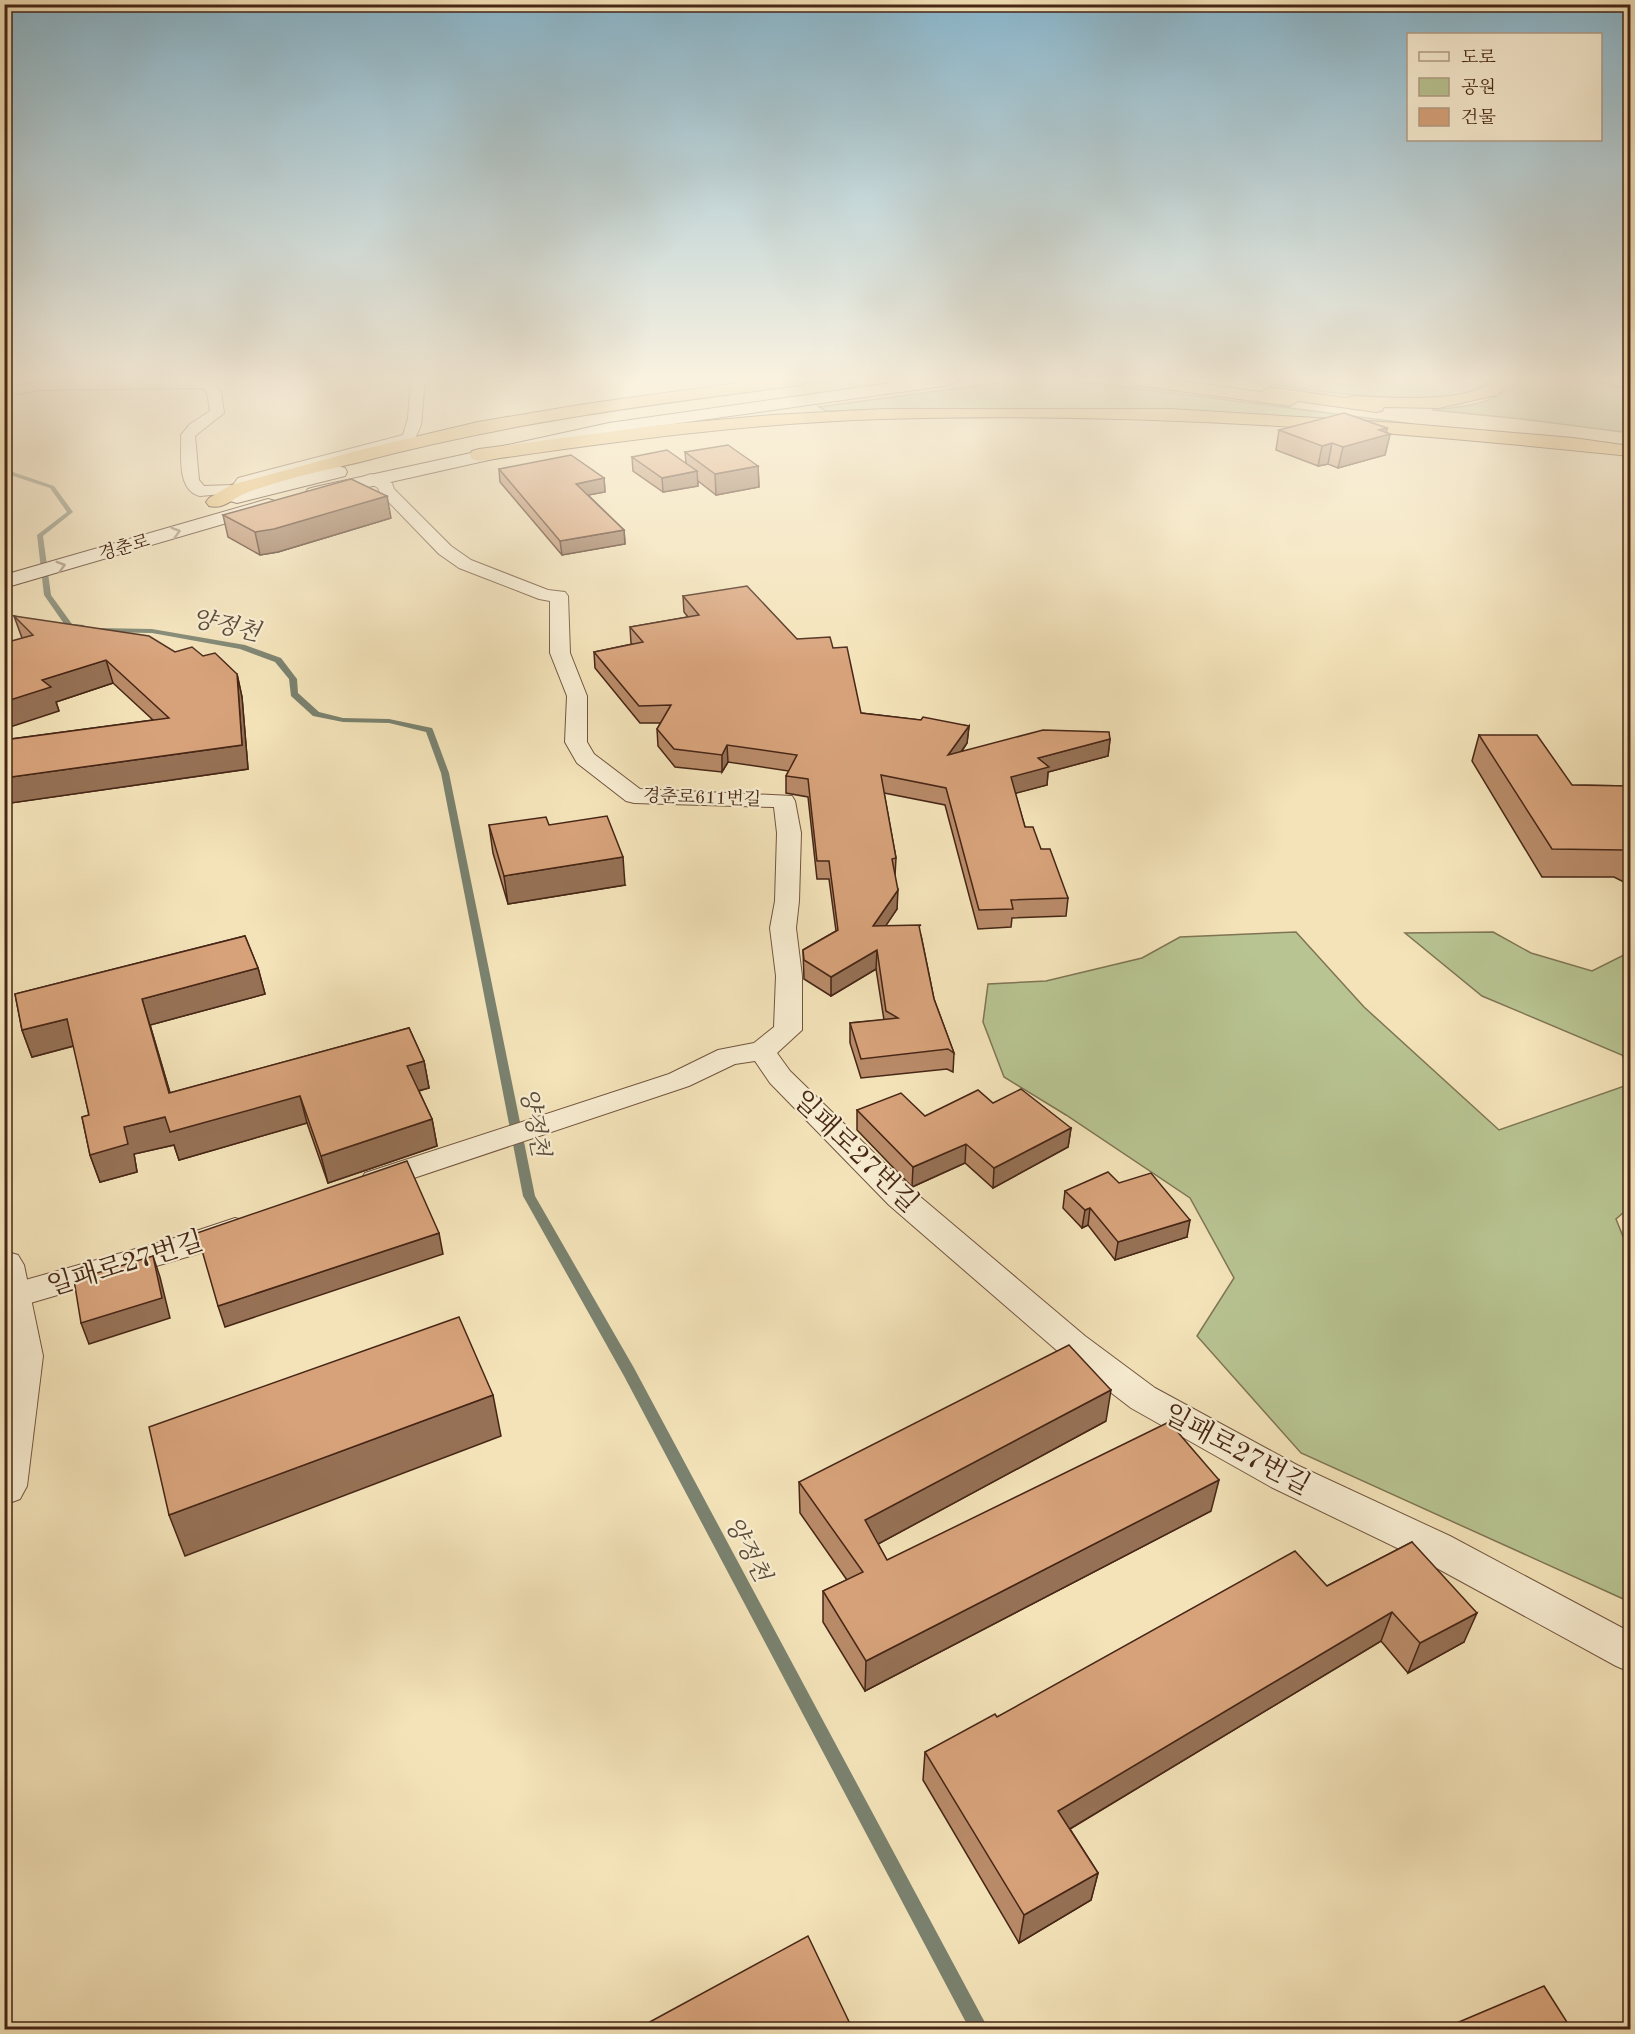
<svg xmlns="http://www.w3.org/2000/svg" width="1635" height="2034" font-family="'Old Standard TT','Noto Serif KR',serif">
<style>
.green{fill:#b8c492;stroke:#7f7554;stroke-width:1.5}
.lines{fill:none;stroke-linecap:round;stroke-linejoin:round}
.stream{fill:#7a826f;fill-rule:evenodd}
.minor-casing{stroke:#72553f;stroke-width:2}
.tertiary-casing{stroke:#72553f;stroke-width:2}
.secondary-casing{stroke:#462616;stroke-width:2}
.trunk-casing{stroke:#462616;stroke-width:2}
.minor{fill:#f8edd2;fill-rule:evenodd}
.tertiary{fill:#f8edd2;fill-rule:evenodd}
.secondary{fill:#f8edd2;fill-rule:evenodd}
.trunk{fill:#eac27c;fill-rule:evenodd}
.wall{fill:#b98b69;stroke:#462616;stroke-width:1.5}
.shaded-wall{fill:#967155;stroke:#462616;stroke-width:1.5}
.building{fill:#d7a27a;stroke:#462616;stroke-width:1.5}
.oneway{stroke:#9f8a74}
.labels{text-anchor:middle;stroke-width:4.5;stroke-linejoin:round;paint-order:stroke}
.far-street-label{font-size:18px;fill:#462616;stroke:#f8edd2}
.water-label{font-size:24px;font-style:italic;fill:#5c4c3b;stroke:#f8edd2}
.near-street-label{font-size:27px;fill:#462616;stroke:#f8edd2}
</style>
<rect width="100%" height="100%" fill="#f4e3b9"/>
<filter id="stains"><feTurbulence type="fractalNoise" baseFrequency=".00333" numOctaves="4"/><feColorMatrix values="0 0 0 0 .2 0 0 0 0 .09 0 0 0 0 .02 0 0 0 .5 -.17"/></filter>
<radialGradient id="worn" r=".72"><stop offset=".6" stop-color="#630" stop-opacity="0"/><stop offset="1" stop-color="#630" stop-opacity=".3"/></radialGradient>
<g class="green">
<path d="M1018,380H1070L1414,424C1218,410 1022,406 826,411L819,407Z"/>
<path d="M1242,380H1489C1454,417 1293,387 1242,380Z"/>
<path d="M1516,380H1597L1630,392V433L1530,420L1432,410C1466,406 1492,407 1516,380Z"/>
<path d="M1296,932L1364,1007L1499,1130L1630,1084V1207L1616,1219L1630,1254V1602L1301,1453L1197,1336L1234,1278L1190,1198L1066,1115L1004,1077L983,1022L988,984L1046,981L1142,958L1180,937Z"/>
<path d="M1493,932L1531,953L1592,971L1630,952V1071L1622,1055L1482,996L1405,933Z"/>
</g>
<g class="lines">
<g class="stream">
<path d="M4,469L54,486L73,512L43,536L51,595L72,624L84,625V629L67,628L44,595L37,535L67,512L50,488L4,473Z"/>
<path d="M97,628L152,629L245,645L281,658L297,679L298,693L319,712L343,718L389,719L432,728L433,730L449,773L535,1196L634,1368L989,2030H970L624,1376L523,1196L441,773L426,732L389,723L343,722L313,716L291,696L289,679L275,662L240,649L152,633L100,632L96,630Z"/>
</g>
<defs>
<g id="minor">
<path d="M170,380H208L221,391L224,413L195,436L199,480L204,486L233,485L238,478L403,435L408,418L411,380H425L421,425L414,441L250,484L244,492L200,496C176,490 182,454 181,435L190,424L210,411L207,392L203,388L38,390L18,394L11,390L13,387L38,382Z"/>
<path d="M371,474L392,483L394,489L451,546L471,560L548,590L565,592L568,596L570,653L587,696V742L594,754L640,789L792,796L795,801L801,833L799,901L796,928L802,976V1030L777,1053L790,1071L911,1189L1085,1336L1155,1388L1297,1465L1450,1536L1630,1632V1672L1616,1666L1422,1560L1271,1487L1131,1408L1061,1354L889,1205L770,1083L755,1061L735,1064L689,1086L387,1187L376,1191L365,1187L361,1180L365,1173L669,1074L718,1050L754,1043L774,1027L776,976L770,928L775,901L777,833L774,807L634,803L626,801L577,763L565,742L567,696L550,653V601L539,599L459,568L439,554L380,493L378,488L363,479L365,476Z"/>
<path d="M235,1218L246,1221L251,1229L246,1237L197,1254L10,1309L4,1308V1286L178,1237Z"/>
</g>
<path id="tertiary" d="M4,1251L18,1255L24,1265L43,1356L27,1486L20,1499L4,1505Z"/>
<g id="secondary">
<path d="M912,380H958L950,385L609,433L315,499L308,497L305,493L308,489L315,487L609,423Z"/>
<path d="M338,466L345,468L347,472L345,476L237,503L230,501L227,497L230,493Z"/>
<path d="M268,499L275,501L278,505L275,509L4,588V575Z"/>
</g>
<g id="trunk">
<path d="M759,380H810L802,385C653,404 505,423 360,462C322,471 282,479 246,493C233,498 224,510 209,506L206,502L209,498L231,485L368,448L478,422L585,404Z"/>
<path d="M1126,380H1174L1261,392L1269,387L1347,398L1353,396C1384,397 1472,405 1492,380H1509L1498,395L1492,396L1439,408L1384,407L1382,411L1376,412L1298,401L1290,406L1134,385Z"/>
<path d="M1609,380H1630V390L1611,383Z"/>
<path d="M884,409H1170L1398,423L1573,438L1630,446V456C1382,430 1133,411 883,419C747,423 613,442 479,461L472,459L470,455L472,451L479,449L661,425L772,415Z"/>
</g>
</defs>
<use href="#minor" class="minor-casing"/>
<use href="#tertiary" class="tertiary-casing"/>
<use href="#secondary" class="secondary-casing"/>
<use href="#trunk" class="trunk-casing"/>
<use href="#minor" class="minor"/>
<use href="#tertiary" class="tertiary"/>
<use href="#secondary" class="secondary"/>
<use href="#trunk" class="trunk"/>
</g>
<g class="wall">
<path d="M1387,428L1386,433L1390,434L1385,455L1338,468L1328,464L1318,466L1276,450L1279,430Z"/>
<path d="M685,452L758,466L759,487L716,495L698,481V486L663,492L633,471L632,457L686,463Z"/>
<path d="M499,469L604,478L605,492L588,495L624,530L625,544L562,555L500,482Z"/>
<path d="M223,515L391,518L278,552L260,555L228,537Z"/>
<path d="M683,596L797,639L833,648L861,713L969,726L967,743L962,751L1110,739L1108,756L1048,772L1047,785L1015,793L1025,827L1041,849L1068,898L1066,916L1012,918L1011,927L978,929L945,805L884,793L896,858L895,876L897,909L885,926L921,935L934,999L954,1053L953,1072L947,1069L861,1078L850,1043V1023L884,1020L876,969L831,996L804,979L803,950L836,931L829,879H817L808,797L786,793V776L789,771L728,762L722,772L675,767L658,746L657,729L661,723H640L595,668L594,652L632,644L631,643L630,627L688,617L684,612Z"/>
<path d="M14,616L175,652L203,656L237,674L242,697L248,769L4,804V740L153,720L113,683L56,702L59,711L22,638Z"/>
<path d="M1479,735L1572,785L1630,786V885L1614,877H1542L1472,761Z"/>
<path d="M489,825H549L625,885L508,904L493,853Z"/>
<path d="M245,936L258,968L265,994L150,1025L170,1093L409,1028L424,1061L429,1088L419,1091L432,1119L437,1146L328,1183L307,1123L179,1160L174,1145L134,1154L137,1172L100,1182L90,1155L82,1117L89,1115L74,1046L32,1057L22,1030L15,994Z"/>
<path d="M993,1103L1071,1128L1068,1147L993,1188L965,1163L912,1187L857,1130V1110L925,1116Z"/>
<path d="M1119,1183L1187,1237L1115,1260L1088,1225L1082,1228L1063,1208L1065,1191Z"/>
<path d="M1106,1421L878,1544L887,1560L1211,1511L865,1691L823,1622V1591L847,1580L800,1513L799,1482Z"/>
<path d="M1412,1542L1464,1642L1408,1673L1381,1641L1070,1829L1098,1873L1091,1900L1019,1943L923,1780L925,1752L997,1717L1327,1586Z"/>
</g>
<g class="shaded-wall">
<path d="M1387,428L1386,435L1390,434L1385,455L1338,468L1343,447L1379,430Z"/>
<path d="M1332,443L1328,464L1318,466L1322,446Z"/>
<path d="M758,466L759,487L716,495L715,474Z"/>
<path d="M697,471L698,486L663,492L662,478Z"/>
<path d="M604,478L605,492L577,497L576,484Z"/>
<path d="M387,496L391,518L278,552L260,555L255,532Z"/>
<path d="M624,530L625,544L562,555L560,541Z"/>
<path d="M106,660L113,683L56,702L59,711L4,729V702L42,680Z"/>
<path d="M237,674L242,697L248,769L4,804V778L242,745Z"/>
<path d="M969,726L967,743L947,772L948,755Z"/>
<path d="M1110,739L1108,756L1048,772L1047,785L1009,795L1011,777L1038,758Z"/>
<path d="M727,745L728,762L722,772V755Z"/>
<path d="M623,857L625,885L508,904L504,876Z"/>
<path d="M898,890L897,909L873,945V926Z"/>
<path d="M877,950L876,969L831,996V977Z"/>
<path d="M258,968L265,994L150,1025L178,1120L142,999Z"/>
<path d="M67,1019L77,1045L32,1057L22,1030Z"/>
<path d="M424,1061L429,1088L413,1092L407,1066Z"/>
<path d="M300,1096L307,1123L179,1160L174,1145L134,1154L137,1172L100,1182L90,1155L124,1127L165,1117Z"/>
<path d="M432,1119L437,1146L328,1183L321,1156Z"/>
<path d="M1071,1128L1068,1147L993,1188L994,1168Z"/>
<path d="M966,1144L965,1163L912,1187L913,1167Z"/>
<path d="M1090,1208L1088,1225L1082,1228L1085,1210Z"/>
<path d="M1190,1220L1187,1237L1115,1260L1118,1242Z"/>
<path d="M439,1233L443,1254L225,1327L218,1306Z"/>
<path d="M153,1256L160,1277L170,1318L89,1344L81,1323Z"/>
<path d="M1111,1390L1106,1421L865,1551V1520Z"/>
<path d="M493,1395L501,1436L185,1556L169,1515Z"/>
<path d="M1219,1480L1211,1511L865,1691L866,1661Z"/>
<path d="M1392,1612L1381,1641L1053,1839L1058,1811Z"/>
<path d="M1477,1613L1464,1642L1408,1673L1420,1643Z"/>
<path d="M1098,1873L1091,1900L1019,1943L1024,1915Z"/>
</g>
<g class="building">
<path d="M1344,413L1387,428L1379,430L1390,434L1343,447L1332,443L1322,446L1279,430Z"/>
<path d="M728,445L758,466L715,474L685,452Z"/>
<path d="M667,450L697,471L662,478L632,457Z"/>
<path d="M571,455L604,478L576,484L624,530L560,541L499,469Z"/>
<path d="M351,479L387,496L274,529L255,532L223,515Z"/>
<path d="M747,586L797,639L830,637L833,648L847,647L861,713L921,720L923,717L969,726L948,755L1043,730L1109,732L1110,739L1038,758L1049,767L1011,777L1025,827H1033L1041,849H1050L1068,898L1011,900L1013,909L979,910L946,788L881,775L896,858L892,859L898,890L873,926L921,925L919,926L934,999L954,1053L948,1049L861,1059L850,1023L898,1018L886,1011L877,950L831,977L804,960L803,950L838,930L829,861H817L808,779L786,776L797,755L727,745L722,755L674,749L657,729L671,705L639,706L594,652L643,642L630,627L699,615L683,596Z"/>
<path d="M14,616L149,636L175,652L192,647L203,656L215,653L237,674L242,745L4,778V740L169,718L106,660L42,680L51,687L4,702V643L33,635Z"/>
<path d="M1479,735H1537L1572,785L1630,786V853L1624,850L1552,849Z"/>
<path d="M607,816L623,857L504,876L489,825L546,817L549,825Z"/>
<path d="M245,936L258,968L142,999L169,1093L409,1028L424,1061L407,1066L432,1119L321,1156L300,1096L170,1132L165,1117L124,1127L128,1144L90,1155L82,1117L89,1115L67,1019L22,1030L15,994Z"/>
<path d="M1021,1089L1071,1128L994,1168L966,1144L913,1167L857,1110L901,1093L925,1116L978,1090L993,1103Z"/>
<path d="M407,1161L439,1233L218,1306L197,1233Z"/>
<path d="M1108,1172L1119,1183L1151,1173L1190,1220L1118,1242L1090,1208L1085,1210L1065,1191Z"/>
<path d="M153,1256L162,1298L81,1323L74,1280Z"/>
<path d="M459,1317L493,1395L169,1515L149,1427Z"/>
<path d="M1069,1345L1111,1390L865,1520L887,1560L1169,1422L1219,1480L866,1661L823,1591L863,1572L799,1482Z"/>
<path d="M1412,1542L1477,1613L1420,1643L1392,1612L1058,1811L1098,1873L1024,1915L925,1752L995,1714L997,1717L1295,1551L1327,1586Z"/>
<path d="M808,1936L853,2030H635Z"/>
<path d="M1544,1986L1572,2030H1440Z"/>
</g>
<defs><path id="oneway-chevron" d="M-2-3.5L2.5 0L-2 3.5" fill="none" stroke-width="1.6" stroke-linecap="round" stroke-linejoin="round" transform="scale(1.5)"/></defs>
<g class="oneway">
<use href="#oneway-chevron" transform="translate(176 532) rotate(-16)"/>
<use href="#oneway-chevron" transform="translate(61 566) rotate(-16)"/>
</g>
<linearGradient id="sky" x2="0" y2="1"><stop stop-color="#8ab8cf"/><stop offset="0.57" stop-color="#faf2e0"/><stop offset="1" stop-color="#faf2e0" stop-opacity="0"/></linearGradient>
<rect width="1635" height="665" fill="url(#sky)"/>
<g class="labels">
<g class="far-street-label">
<text transform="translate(124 547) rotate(-16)" y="6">경춘로</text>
<text transform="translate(702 797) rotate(2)" y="6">경춘로611번길</text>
</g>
<g class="water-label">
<text transform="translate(226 625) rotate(13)" y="8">양정천</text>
<text transform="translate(535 1122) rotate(79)" y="8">양정천</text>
<text transform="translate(748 1549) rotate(62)" y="8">양정천</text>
</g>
<g class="near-street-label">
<text transform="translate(856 1151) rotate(44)" y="9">일패로27번길</text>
<text transform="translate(125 1263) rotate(-17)" y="9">일패로27번길</text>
<text transform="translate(1237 1449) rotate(28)" y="9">일패로27번길</text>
</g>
</g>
<rect width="1635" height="2034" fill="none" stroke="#f4e3b9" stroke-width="24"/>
<rect x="6" y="6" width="1623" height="2022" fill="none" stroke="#462616" stroke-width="3"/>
<rect x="12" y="12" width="1611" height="2010" fill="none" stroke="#462616" stroke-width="1.5"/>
<rect x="1407" y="33" width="195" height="108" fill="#f8edd2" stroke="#b19d87" stroke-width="1.5"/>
<rect x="1419" y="52" width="30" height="9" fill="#f8edd2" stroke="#b19d87" stroke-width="1.5"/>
<text x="1461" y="63" font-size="18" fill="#462616">도로</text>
<rect x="1419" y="78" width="30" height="18" fill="#b8c492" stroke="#b19d87" stroke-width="1.5"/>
<text x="1461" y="93" font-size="18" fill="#462616">공원</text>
<rect x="1419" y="108" width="30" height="18" fill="#d7a27a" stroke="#b19d87" stroke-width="1.5"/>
<text x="1461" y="123" font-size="18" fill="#462616">건물</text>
<rect width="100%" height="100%" filter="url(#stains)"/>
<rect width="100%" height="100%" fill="url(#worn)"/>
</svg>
